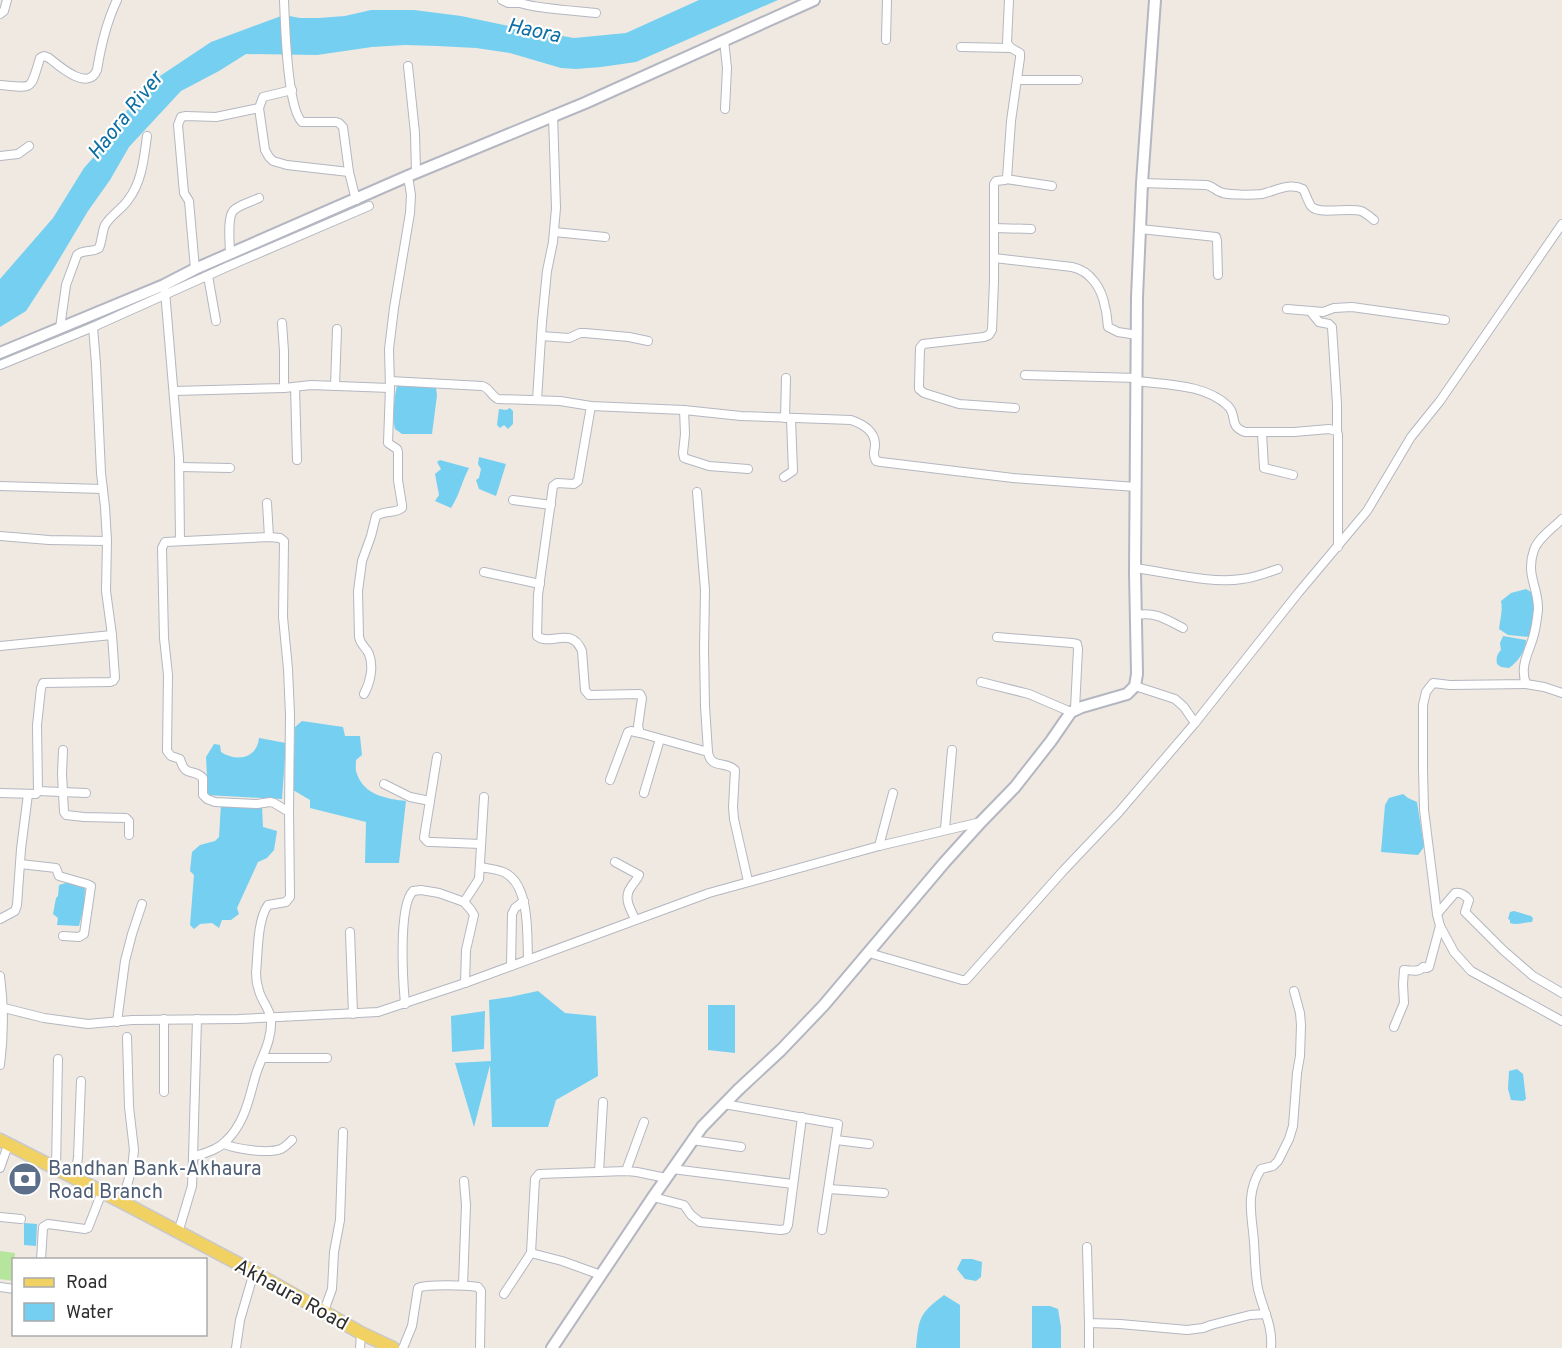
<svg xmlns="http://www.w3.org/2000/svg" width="1562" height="1348" font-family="Overpass,sans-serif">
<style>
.green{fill:#b6e59e}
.water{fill:#75cff0}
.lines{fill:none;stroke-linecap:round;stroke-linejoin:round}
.street-casing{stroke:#b4b7c1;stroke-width:10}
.secondary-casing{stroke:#b4b7c1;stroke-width:14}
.primary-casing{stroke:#c9c9c9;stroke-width:15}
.street{stroke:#fff;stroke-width:8}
.secondary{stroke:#fff;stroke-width:10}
.primary{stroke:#f2d163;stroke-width:12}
.labels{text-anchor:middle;stroke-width:4.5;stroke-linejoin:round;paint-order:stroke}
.service-label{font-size:20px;fill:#4e5e75;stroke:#fff;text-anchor:start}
.street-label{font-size:20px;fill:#2e2e2e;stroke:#fff}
.water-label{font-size:21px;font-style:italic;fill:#0d6fa3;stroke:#fff}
</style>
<rect width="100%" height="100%" fill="#efe9e1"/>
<path class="green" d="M0,1251L15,1253L13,1281L0,1279Z"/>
<g class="water">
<path d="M699,0H778L636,62L601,67L576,69L561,68L510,53L476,48L437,46L405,45L372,47L317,55L246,54L219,71L181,91L129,147L110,180L88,211L54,268L26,311L0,327V279L53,218L84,168L107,142L123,116L145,86L211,42L284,15L300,18H319L345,16L371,10H414L461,16L528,30L574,38L626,33Z"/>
<path d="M397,386L433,387L436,388L437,395L432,434H402L395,429C392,418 394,397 397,386Z"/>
<path d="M510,408L513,411V424L508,429L504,425L500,428L497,425L499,409L506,410Z"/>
<path d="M479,457L506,464L496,496L479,489L476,480L479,478L481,469L478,464Z"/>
<path d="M440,460L469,468C462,481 459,496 451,508L435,501L439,495L435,474L441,469L437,462Z"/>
<path d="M1526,589L1531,592L1535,606L1530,637L1508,635L1499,629C1500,619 1503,611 1501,601L1511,593Z"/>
<path d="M1503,636L1526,640C1526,650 1518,662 1509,668L1501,667L1497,664C1496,658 1497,654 1501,650L1500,643Z"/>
<path d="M302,721L343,727L345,736H360L362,755L356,760C356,764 355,770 357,774C364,795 387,799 406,801L399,863H365L366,822L310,808V800L293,790L295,727Z"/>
<path d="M259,738L286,743L282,799L206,795L204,784L207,776L206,757L214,744L220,745L221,752C236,762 257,759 259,738Z"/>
<path d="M1403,794L1408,798L1417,802L1424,847L1418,855L1381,852L1385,805L1389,798Z"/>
<path d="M221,804L262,806L263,827L277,831L274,850L267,858L258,862L237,908L239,914L231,920H222L219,928L212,923L200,924L194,929L190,925L194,875L190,871L192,852L200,845L215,841L219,837Z"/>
<path d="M69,882H79L85,889L84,906L79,926L57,925L58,918L53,914L56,898L58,896L59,885Z"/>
<path d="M1514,911L1531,916L1533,918L1532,922C1524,922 1517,926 1510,923V920L1508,919L1510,912Z"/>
<path d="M538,991L565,1013L596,1016L598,1076L556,1100L548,1127H492L490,1065L474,1127L455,1063L491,1061L489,1000L510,997Z"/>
<path d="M708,1005H735V1053L708,1050Z"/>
<path d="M485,1011L484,1049L452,1052L451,1016Z"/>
<path d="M1517,1069L1523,1074L1526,1099L1523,1101L1511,1100L1508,1089L1509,1071Z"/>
<path d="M24,1223L37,1224L36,1246L24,1245Z"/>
<path d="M962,1259H972L982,1262L981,1277L976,1281L965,1279L957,1269Z"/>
<path d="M944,1295L960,1305V1348H916C919,1317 919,1314 944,1295Z"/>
<path d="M1032,1306H1050L1058,1309L1061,1327V1348H1032Z"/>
</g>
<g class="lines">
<defs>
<g id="street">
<path d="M284,0C285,23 287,108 302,122H336L339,123L343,127L349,172L356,200"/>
<path d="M502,0L508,3H517"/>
<path d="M514,0C523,8 580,11 596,13"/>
<path d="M1009,0L1007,43L1011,48L1020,53V58L1011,121L1007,178L1005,180L996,181L994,184V281L992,330L989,335L984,337L923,344L920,348L919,385V389L924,393L959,404L1015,408"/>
<path d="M0,14L4,11L7,0"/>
<path d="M724,40L727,68L725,109"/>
<path d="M886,40L887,0"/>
<path d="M961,47L1011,48"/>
<path d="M408,66L415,133L416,173"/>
<path d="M1017,80H1078"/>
<path d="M0,85C34,88 30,91 40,58L44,56L49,58C59,66 88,92 97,70C101,45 106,23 117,0"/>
<path d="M259,108L263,97L292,90"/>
<path d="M0,156L18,154L29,146"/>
<path d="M1006,179L1052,186"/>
<path d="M1142,183L1206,185C1213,186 1217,192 1223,193C1232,195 1252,195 1262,194C1276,191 1289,182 1303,189C1306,194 1308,203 1312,207C1321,215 1349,207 1361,211C1366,213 1370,217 1374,220"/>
<path d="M994,228L1031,229"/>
<path d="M1140,229L1216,237L1217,241L1218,275"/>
<path d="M554,232L605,237"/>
<path d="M230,254C230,245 227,218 233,211C238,205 251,202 259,198"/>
<path d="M994,258L1072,267C1091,271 1102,289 1105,307C1107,313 1107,320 1108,327L1118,332L1137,335"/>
<path d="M195,269L189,201L184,193L178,125L181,117L186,116L216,117L259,108L265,150L269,157L273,161L287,165L349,172"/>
<path d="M208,276L216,321"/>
<path d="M165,291L179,458L180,541"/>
<path d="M1287,309L1323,312L1334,308L1352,307L1445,320"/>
<path d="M1310,311L1319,322L1329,324L1332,327L1337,404V431"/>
<path d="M282,323L284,351V388"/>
<path d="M60,328L66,285L77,255C83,249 92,253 99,248C102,241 102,232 105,225C111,215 122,209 128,200C142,182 144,158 147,136"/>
<path d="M541,336L569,338L580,333H585L629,337L648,341"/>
<path d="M0,365L93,327L229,266L369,206"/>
<path d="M1025,375L1137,378"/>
<path d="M390,381L482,386C490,388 491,396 498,399L560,401L591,406L684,410L741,416L851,420C863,424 876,432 875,446C874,452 873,455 876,461L881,462L1013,478L1136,487"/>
<path d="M1137,381C1167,385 1205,384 1228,406C1238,416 1228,426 1245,432H1294L1329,429L1337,431L1338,435V547"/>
<path d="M335,386L337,329"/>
<path d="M295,387L297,460"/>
<path d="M174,391L284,388L311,385L390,388"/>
<path d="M537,400L542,322L547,271L553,242L556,208L553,115"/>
<path d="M591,406L578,481L574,484L557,483L553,486L538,595L537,636C551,647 571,625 582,651L585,690L589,695L640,694L642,698L638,726L640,733L708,752"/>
<path d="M684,410L685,434L683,453L684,458L709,466L748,469"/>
<path d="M785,418L786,378"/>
<path d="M1262,433L1264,468L1293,475"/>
<path d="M180,467L230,468"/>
<path d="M784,477L793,471L791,419"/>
<path d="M0,486L103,489"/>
<path d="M697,492L705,590L704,649L705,706L708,752C711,770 725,760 735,770L733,807L734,819L748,881"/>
<path d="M513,500L551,505"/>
<path d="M267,503L269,537"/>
<path d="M1562,519C1553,528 1538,538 1534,550C1525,575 1539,588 1538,610C1537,618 1536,627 1534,634C1530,651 1519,665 1526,684L1450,685L1433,683L1426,692L1423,705V769L1424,810L1437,914L1440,926L1454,952L1471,971L1562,1021"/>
<path d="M0,536L49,540L107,541"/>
<path d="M1135,568C1166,572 1211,584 1242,579C1254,578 1266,573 1278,569"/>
<path d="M484,572L540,584"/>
<path d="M1136,615C1157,612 1165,619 1183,628"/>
<path d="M997,637L1072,643L1077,644L1078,649L1075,709"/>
<path d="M0,646L112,635"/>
<path d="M981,682L1029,694L1071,712"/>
<path d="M1526,684L1544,687L1562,693"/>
<path d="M1135,686L1175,699L1184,707L1195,723"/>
<path d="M364,694C370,683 374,667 369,654C366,647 361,646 359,637L358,591L362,561L371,536L376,516C384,510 395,514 402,508V505L398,480V452L397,449L388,443L390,388L389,349L394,308L410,213L411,195L408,176"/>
<path d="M63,750L62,774L64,812L66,815L84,817L126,818L129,821V835"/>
<path d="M437,757L424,838L428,842H432L481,844"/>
<path d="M610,780L628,732L631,731L640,733"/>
<path d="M384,784L410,797L430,801"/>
<path d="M38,791L86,793"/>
<path d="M0,793L36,794L38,791L37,725L41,688L43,683L110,682L113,681L115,678L112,635L106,591L107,541L105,507L101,473L96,364L93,327"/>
<path d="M644,793L660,739"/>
<path d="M945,829L952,750"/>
<path d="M879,846L893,793"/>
<path d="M615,862L639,875C637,880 634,882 631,887C623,898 630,908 635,919"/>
<path d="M20,864L56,868L59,876L87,884L91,886L84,934L79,937L63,936"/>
<path d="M480,867C489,869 500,869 507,874C530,888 527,936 528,959"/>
<path d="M464,902L479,879L484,797"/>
<path d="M1437,914L1455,893C1461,892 1465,895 1469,900L1465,912L1503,950L1533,976L1562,993"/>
<path d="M0,919L15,911L17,905L21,849L28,794"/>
<path d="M350,932L353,1014"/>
<path d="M869,953L962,980H966L1063,871L1119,812L1195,723L1299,592L1367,511L1411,437L1440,401L1562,224"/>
<path d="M511,966L512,914L515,908L524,901"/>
<path d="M0,976C4,1006 4,1034 0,1065"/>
<path d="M405,1004C403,982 398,906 413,891L421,890L439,893L464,902L471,910L474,915L466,950L465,983"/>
<path d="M4,1008L44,1018L88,1024L132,1020L239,1019L378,1012L465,983L709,893L879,846L981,822"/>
<path d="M117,1022L125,961L132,934L142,904"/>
<path d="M1394,1027L1404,1003L1403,984L1404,970C1411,970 1419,973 1423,967L1427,968L1429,967L1440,926"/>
<path d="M263,1058H327"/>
<path d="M164,1092V1019"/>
<path d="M724,1104L838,1124L822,1230"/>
<path d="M692,1140L741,1147"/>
<path d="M836,1140L869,1144"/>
<path d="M224,1144C236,1149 268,1154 281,1149C285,1147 288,1144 292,1140"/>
<path d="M193,1157L197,1019"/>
<path d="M0,1168L8,1145"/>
<path d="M56,1169L58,1059"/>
<path d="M672,1169L793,1184"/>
<path d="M626,1171L644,1122"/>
<path d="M599,1172L603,1102"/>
<path d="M75,1178L78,1157L81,1081"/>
<path d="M829,1189L884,1193"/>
<path d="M653,1197L684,1205L691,1215L700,1222L781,1230L786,1229L788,1225L802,1117"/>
<path d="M122,1202L132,1168L134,1150L129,1107L127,1037"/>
<path d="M0,1217L21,1219"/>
<path d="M178,1233L192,1186L193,1157C204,1153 218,1150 226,1141C245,1123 249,1098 256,1074C262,1056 272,1040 271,1021C271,1010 262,1002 259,991C257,985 256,979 256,973C258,954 257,920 268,905L286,902L290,897L289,812L290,715L288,669L283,617L284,541L280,538L269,537L165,542L162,548L164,638L168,675L167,751L171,756L180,759C186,779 192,767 203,778V795L207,799L215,802L257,804L270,802L274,803L289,812"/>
<path d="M1087,1247L1089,1323L1120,1324L1187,1330L1203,1328L1211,1325L1250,1315L1266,1314"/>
<path d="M531,1253L562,1261L601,1275"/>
<path d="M41,1260L43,1227L48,1224L85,1229L88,1228L102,1192"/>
<path d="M463,1285L466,1205L464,1181"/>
<path d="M0,1287L14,1289"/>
<path d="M504,1294L531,1253L535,1179L539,1174L626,1171L637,1172L666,1178"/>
<path d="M324,1311L332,1289L334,1252L340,1220L343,1132"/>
<path d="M1089,1323V1348"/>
<path d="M236,1348L240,1320L254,1272"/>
<path d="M360,1348L361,1333"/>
<path d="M403,1348L412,1326L418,1288C426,1284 467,1285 478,1287L481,1291L480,1348"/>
<path d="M1271,1348C1273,1326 1263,1310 1258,1289C1255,1273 1255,1257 1254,1242C1252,1215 1245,1194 1261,1169L1273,1166L1278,1161L1289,1139L1293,1126L1297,1073L1300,1056L1301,1025L1300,1013L1294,991"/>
</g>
<g id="secondary">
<path d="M0,353L164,285L195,269L408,176L585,103L814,0"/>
<path d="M552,1348L653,1197L702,1127L738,1090L781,1050L824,1005L944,863L981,822L1015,787L1051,741L1071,712L1082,707L1127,694L1135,686L1137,674L1135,572L1137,297L1142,183L1155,0"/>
</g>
<path id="primary" d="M0,1140L122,1202L254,1272L361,1333L393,1348"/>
</defs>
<use href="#street" class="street-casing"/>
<use href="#secondary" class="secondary-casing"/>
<use href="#primary" class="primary-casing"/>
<use href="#street" class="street"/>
<use href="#secondary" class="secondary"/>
<use href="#primary" class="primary"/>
</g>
<defs>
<symbol id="bank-disc" viewBox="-11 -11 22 22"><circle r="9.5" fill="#5c6f8a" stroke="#fff"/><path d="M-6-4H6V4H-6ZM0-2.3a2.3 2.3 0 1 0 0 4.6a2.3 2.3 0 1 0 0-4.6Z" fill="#fff"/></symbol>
</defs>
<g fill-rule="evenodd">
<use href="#bank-disc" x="6" y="1160" width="38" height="38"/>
</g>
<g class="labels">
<g class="service-label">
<text x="48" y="1175">Bandhan Bank-Akhaura<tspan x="48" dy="23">Road Branch</tspan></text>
</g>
<g class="street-label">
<text transform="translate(292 1294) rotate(29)" y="7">Akhaura Road</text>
</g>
<g class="water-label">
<text transform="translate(534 30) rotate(12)" y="7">Haora</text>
<text transform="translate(125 115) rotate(-51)" y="7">Haora River</text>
</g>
</g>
<rect x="12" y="1258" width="195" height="78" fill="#ffffff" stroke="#ababab" stroke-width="1.5"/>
<rect x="24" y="1278" width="30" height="9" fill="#f2d163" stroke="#ababab" stroke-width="1.5"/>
<text x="66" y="1288" font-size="18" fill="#2e2e2e">Road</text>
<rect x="24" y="1303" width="30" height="18" fill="#75cff0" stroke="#ababab" stroke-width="1.5"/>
<text x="66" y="1318" font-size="18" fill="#2e2e2e">Water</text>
</svg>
